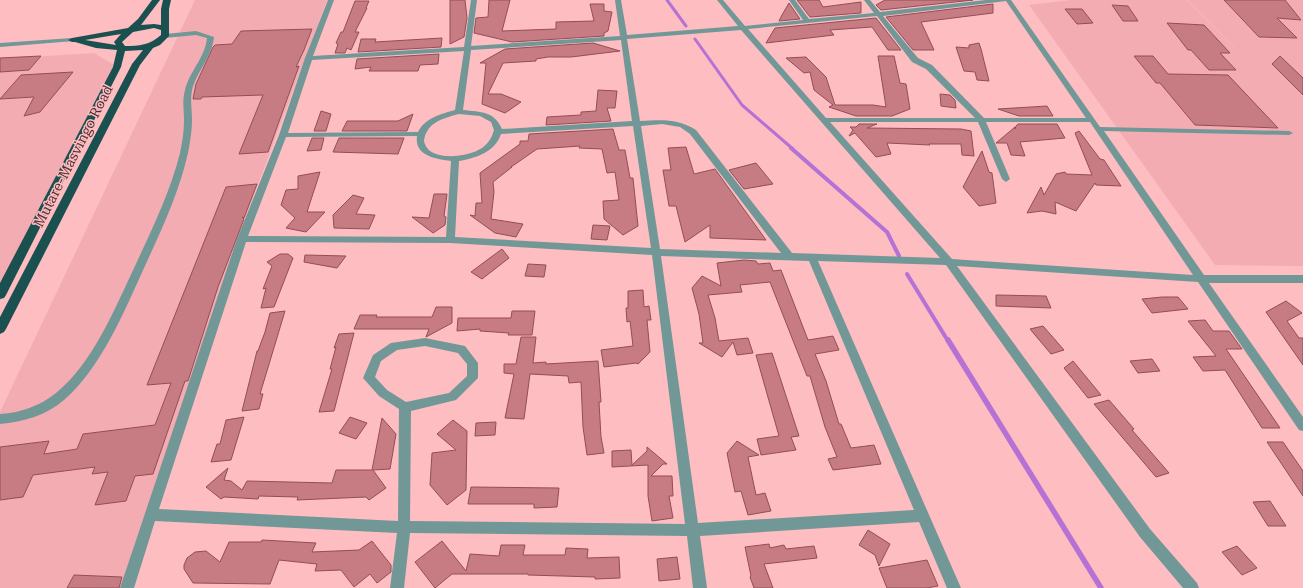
<svg xmlns="http://www.w3.org/2000/svg" width="1303" height="588" font-family="'Roboto Serif',serif">
<style>
.built{fill:#f3adb2}
.lines{fill:none;stroke-linecap:round;stroke-linejoin:round}
.stream-far2{stroke:#b671d5;stroke-width:3}
.stream-far1{stroke:#b671d5;stroke-width:4}
.stream{stroke:#b671d5;stroke-width:5.5}
.building{fill:#c67c82;stroke:#934e55}
.minor{fill:#729797;fill-rule:evenodd}
.highway{fill:#1b5050;fill-rule:evenodd}
.labels{text-anchor:middle;stroke-width:3;stroke-linejoin:round;paint-order:stroke}
.street-label{font-size:14px;fill:#503033;stroke:#fdbdc1}
</style>
<rect width="100%" height="100%" fill="#fdbdc1"/>
<g class="built">
<path d="M195,0H327L239,235L122,588H0V412Z"/>
<path d="M1071,0H1187L1287,101L1188,0H1303V266L1215,265L1029,5Z"/>
<path d="M94,53L116,66L0,301V59Z"/>
</g>
<g class="lines">
<g class="stream-far2">
<path d="M667,0L686,26"/>
<path d="M695,39L742,105L793,149"/>
</g>
<g class="stream-far1">
<path d="M791,148L887,232L899,256"/>
<path d="M907,274L948,341"/>
</g>
<path class="stream" d="M948,340L1101,588"/>
</g>
<g class="building">
<path d="M450,0H465L467,18L464,37L450,44Z"/>
<path d="M489,0H510L502,31L556,29V22L594,21L590,4H604V11L612,12L608,31L604,33V36L512,42L474,33L476,18L488,17Z"/>
<path d="M797,0H819L823,7L861,2V13L810,17Z"/>
<path d="M885,0H973L881,10L876,5Z"/>
<path d="M1224,0H1285L1301,20L1277,18L1297,38L1259,37Z"/>
<path d="M355,1H369L366,8H367L355,32H359L351,50L347,48L345,53H335L338,44L336,43L341,32H343Z"/>
<path d="M789,3L800,19L779,21L782,15Z"/>
<path d="M993,4V13L921,22L934,50H913L886,17Z"/>
<path d="M1112,5L1128,6L1138,21H1123Z"/>
<path d="M1065,9H1082L1093,23L1077,24Z"/>
<path d="M876,18L901,50H888L872,27L830,30L834,35L766,43L775,28Z"/>
<path d="M1167,23L1204,25L1230,53H1220L1236,70H1209L1191,50H1188Z"/>
<path d="M312,29L304,50L296,67L299,66L268,152L239,154L263,95L202,97L201,99H193L196,84L213,47L215,45L232,44L241,31Z"/>
<path d="M442,38L441,47L358,52L361,39H376L375,42Z"/>
<path d="M593,43L620,51L571,57H548L536,59V61L503,63L488,94H501L521,102L505,113L482,104L486,63H480L505,49Z"/>
<path d="M979,43L981,49L989,81L977,80L975,72L964,71L956,47L969,48V45Z"/>
<path d="M439,54L438,64L420,65L418,71H369L371,67L355,69L357,59Z"/>
<path d="M41,56L29,70L0,72V58Z"/>
<path d="M878,56H894L900,83L906,84L910,109L892,116H856L829,107L833,105L814,90L810,72L804,73L786,58L806,57L826,77L835,105H873L886,107Z"/>
<path d="M1134,56H1153L1168,74L1228,75L1278,128L1195,125L1160,83H1156Z"/>
<path d="M1280,56L1303,78V95L1272,64Z"/>
<path d="M73,72L40,112L24,116L34,97L0,99L21,75Z"/>
<path d="M598,90L617,91L615,108H607L611,121L546,125L547,117L581,115V112L596,111Z"/>
<path d="M940,94L950,95L955,100L956,108L941,106Z"/>
<path d="M1047,106L1053,116H1019L998,109Z"/>
<path d="M321,111L331,114L326,131H314Z"/>
<path d="M413,114L407,131H342L347,121H398Z"/>
<path d="M859,124H877L867,128L961,129L971,131L974,156L962,155L961,144H929L930,145L887,143L891,154L876,157L855,133L849,136L853,130L850,127H856Z"/>
<path d="M1018,124H1057L1065,138L1020,142L1025,156L1011,155L1007,143H996L1015,127V129L1016,126Z"/>
<path d="M613,129L619,150H625L630,178H633L638,226L623,235L604,219L603,201L619,200L615,172L607,173L602,149L579,148L580,146L537,149L511,167H512L493,182L494,192L491,219L523,224L516,237L495,233L470,215L475,216L476,203H482L480,173L520,144V141H528L529,134Z"/>
<path d="M1079,131L1100,159L1104,160L1121,186L1096,185L1095,183L1076,211L1055,202L1056,214L1042,211L1027,213L1041,187L1044,195L1056,174L1065,172L1066,174L1092,175L1075,133Z"/>
<path d="M312,138H324L321,150L307,151Z"/>
<path d="M339,138H404L398,154L333,152Z"/>
<path d="M686,147L694,174L715,169L766,240L710,238V225L685,242L676,206H669L663,170H671L668,148Z"/>
<path d="M982,151L989,172L992,173L996,203L979,206L963,187Z"/>
<path d="M756,163L773,184L744,189L729,170Z"/>
<path d="M320,172L307,212H325L306,232L286,228L295,218L281,205L286,190L298,189V176Z"/>
<path d="M257,184L244,218L242,217L244,219L218,287L188,381H185L153,474L135,476L126,501L95,505L108,472L92,474L95,467L33,475L23,497L0,500V447L49,441L44,454L77,449L83,434L155,425L171,383L147,385L226,187Z"/>
<path d="M434,194H447L444,216L446,217L445,225L433,233L412,217L429,218Z"/>
<path d="M353,195L364,198L356,214L375,215L369,229L334,228L333,215Z"/>
<path d="M593,225L610,226L607,240L591,239Z"/>
<path d="M502,249L509,258L482,279L471,272Z"/>
<path d="M280,254H288L293,258L274,307L261,308L266,288L263,289L272,266L267,262Z"/>
<path d="M305,255L346,256L337,268L304,262Z"/>
<path d="M744,260L756,261L758,264L770,263L773,271L781,270L808,340L833,336L839,350L815,354L826,381L839,424H841L851,448L874,445L881,464L833,470L828,459L837,457L825,427L810,376H807L770,282L740,285L742,292L708,295L715,318L719,341L748,338L753,353L737,355L733,342L722,357L699,343H703L699,314L692,288L702,276L721,286L717,263Z"/>
<path d="M528,264L546,265L544,277L525,276Z"/>
<path d="M643,290L644,307L649,306L651,320H647L650,352L638,364L636,363L604,367L601,350L633,346L630,321L627,322L626,308H628V291Z"/>
<path d="M996,295L1046,296L1051,308L996,306Z"/>
<path d="M1162,297H1178L1188,309L1152,313L1142,299Z"/>
<path d="M1286,301L1302,313L1287,321L1299,338H1303V365L1266,312Z"/>
<path d="M436,307H452V323L426,337L429,329H354L360,315H377L376,317H432Z"/>
<path d="M285,311L260,394H263L259,409L242,411L257,351H258L265,332L270,313Z"/>
<path d="M512,311H535L532,335H508L509,333L480,331V329L457,331L458,318H511Z"/>
<path d="M1205,320L1213,331H1229L1242,349H1226L1280,428H1262L1225,370L1203,371L1193,357L1216,356L1188,321Z"/>
<path d="M1043,326L1064,350L1051,354L1030,329Z"/>
<path d="M354,333L334,411L319,412L332,369H330L336,347L334,348L339,334Z"/>
<path d="M521,337H536L533,363L546,362V364L598,361L601,402H599L601,437L604,453L587,455L583,427L581,382L569,383L568,376L530,374L524,419L505,418L514,374L504,373V364H516Z"/>
<path d="M772,353L799,436L791,437L796,450L761,455L757,439L779,436L756,355Z"/>
<path d="M1152,359L1160,371L1138,373L1130,361Z"/>
<path d="M1073,361L1101,395L1088,398L1064,368Z"/>
<path d="M1109,400L1134,429L1132,430L1169,473L1156,477L1094,404Z"/>
<path d="M244,417L231,460L211,462L217,444H220L226,420Z"/>
<path d="M350,417L367,423L356,439L339,433Z"/>
<path d="M382,418L396,434L390,469L373,470L386,488L369,500L366,497L297,500L298,497L259,496L258,499L224,497L221,499L206,487L228,468L224,480L231,481L242,490L247,481L332,483L336,470H372Z"/>
<path d="M453,420L467,431L466,490L447,505L430,485L432,453L456,450L437,434Z"/>
<path d="M496,422L495,435L475,436L476,423Z"/>
<path d="M737,441L759,455L748,457L756,495L765,493L771,511L748,515L741,491L735,492L727,453Z"/>
<path d="M1267,442H1283L1303,471V496Z"/>
<path d="M647,447L667,464H663L651,476H672L673,496H669L673,518L652,521L648,496V465L612,467V451L631,450L632,465L647,451Z"/>
<path d="M471,487L559,488L557,507L534,508V504H468Z"/>
<path d="M1270,501L1286,526H1268L1253,502Z"/>
<path d="M868,530L890,544L879,566L875,555L859,545Z"/>
<path d="M262,540L316,543L312,552L359,550L372,541L391,565V572L377,583L370,574L354,587L341,570L315,571L317,564L279,560L270,584L193,583L184,569V565L187,558L195,552L206,551L220,562L229,542H261Z"/>
<path d="M442,541L466,571L470,554L499,556L501,545H525L523,555H565L566,548L588,549L587,558L619,557L620,578L595,579V577L528,575V574H452L435,588L415,562Z"/>
<path d="M769,544L770,548L784,545L786,549L814,546L817,558L764,564L773,588H754L750,577L751,576L745,547Z"/>
<path d="M1237,546L1257,568L1242,575L1222,552Z"/>
<path d="M677,557L680,579L659,581L657,559Z"/>
<path d="M927,560L938,586L927,588H887L879,568Z"/>
<path d="M74,575L122,577L119,588H67Z"/>
</g>
<g class="lines">
<g class="minor">
<path d="M328,0H334L313,56L464,47L471,0H477L471,46L620,36L615,0H621L627,35L738,26L717,0H723L745,26L803,20L789,0H795L809,19L874,13L864,0H870L880,12L986,0H1011L1100,127L1289,131L1293,133L1289,135L1104,131L1204,275H1303V283H1209L1303,417V431L1299,430L1198,282L957,266L1150,529L1197,583L1199,588H1183L1140,537L946,265L818,261L961,588H947L919,522L700,536L707,588H693L687,536L410,533L404,588H390L397,533L155,521L134,588H120L237,239L279,135L305,58ZM1006,1L1086,118H984L932,65L918,58L883,16ZM877,16L912,62L926,69L975,118H826L748,29ZM741,30L940,258L792,253L696,130C677,118 662,120 640,121L627,39ZM621,40L632,121L502,129C494,111 481,112 463,110L471,50ZM464,51L455,110C441,114 425,118 418,132L288,133L312,60ZM459,114L480,116L491,122L494,130C492,137 489,143 482,148C469,157 428,163 424,141C426,123 443,118 459,114ZM830,122H978L1002,179L1006,182L1010,179L986,122H1090L1193,275L952,259ZM662,124L680,127L690,134L781,253L660,249L641,126ZM633,126L651,248L455,237L459,161C476,158 495,152 501,134ZM417,136C414,156 436,159 451,161L446,237L248,236L286,137ZM246,242L450,243L652,255L685,524L410,521L411,411L456,400L478,378V363L465,346L425,338L391,343L373,355L363,378L379,396L399,409L398,521L159,509ZM661,256L809,261L914,510L698,523ZM425,346L458,353L467,364V376L449,393L406,402L387,390L375,377L381,361L397,350Z"/>
<path d="M196,31L214,37C212,57 197,71 192,90C190,100 192,109 192,120C192,131 190,142 188,153C179,193 161,231 144,268C124,312 101,368 64,400C47,415 23,422 0,424V414C20,413 40,406 56,393C93,363 115,308 135,266C152,229 170,193 180,153C182,143 184,132 184,121C184,110 182,101 185,90C189,72 205,58 207,38L196,35L165,38L162,36L165,34Z"/>
<path d="M72,38L74,39V41L0,47V43Z"/>
</g>
<path class="highway" d="M152,0H160L141,25L154,24L161,25V9L163,0H171L169,9V36L160,45L153,48L140,65L6,329L4,332L0,334V317L132,64L143,50L125,51L121,67L6,295L4,298L0,299V283L113,67L117,50L96,48L75,42H72L68,40L72,38L128,28L138,19ZM154,28L161,30V35C150,45 139,46 125,46L122,42L133,32ZM121,34L114,42L116,45L85,40Z"/>
</g>
<g class="labels">
<g class="street-label">
<text transform="translate(73 156) rotate(-63)" y="5">Mutare-Masvingo Road</text>
</g>
</g>
</svg>
